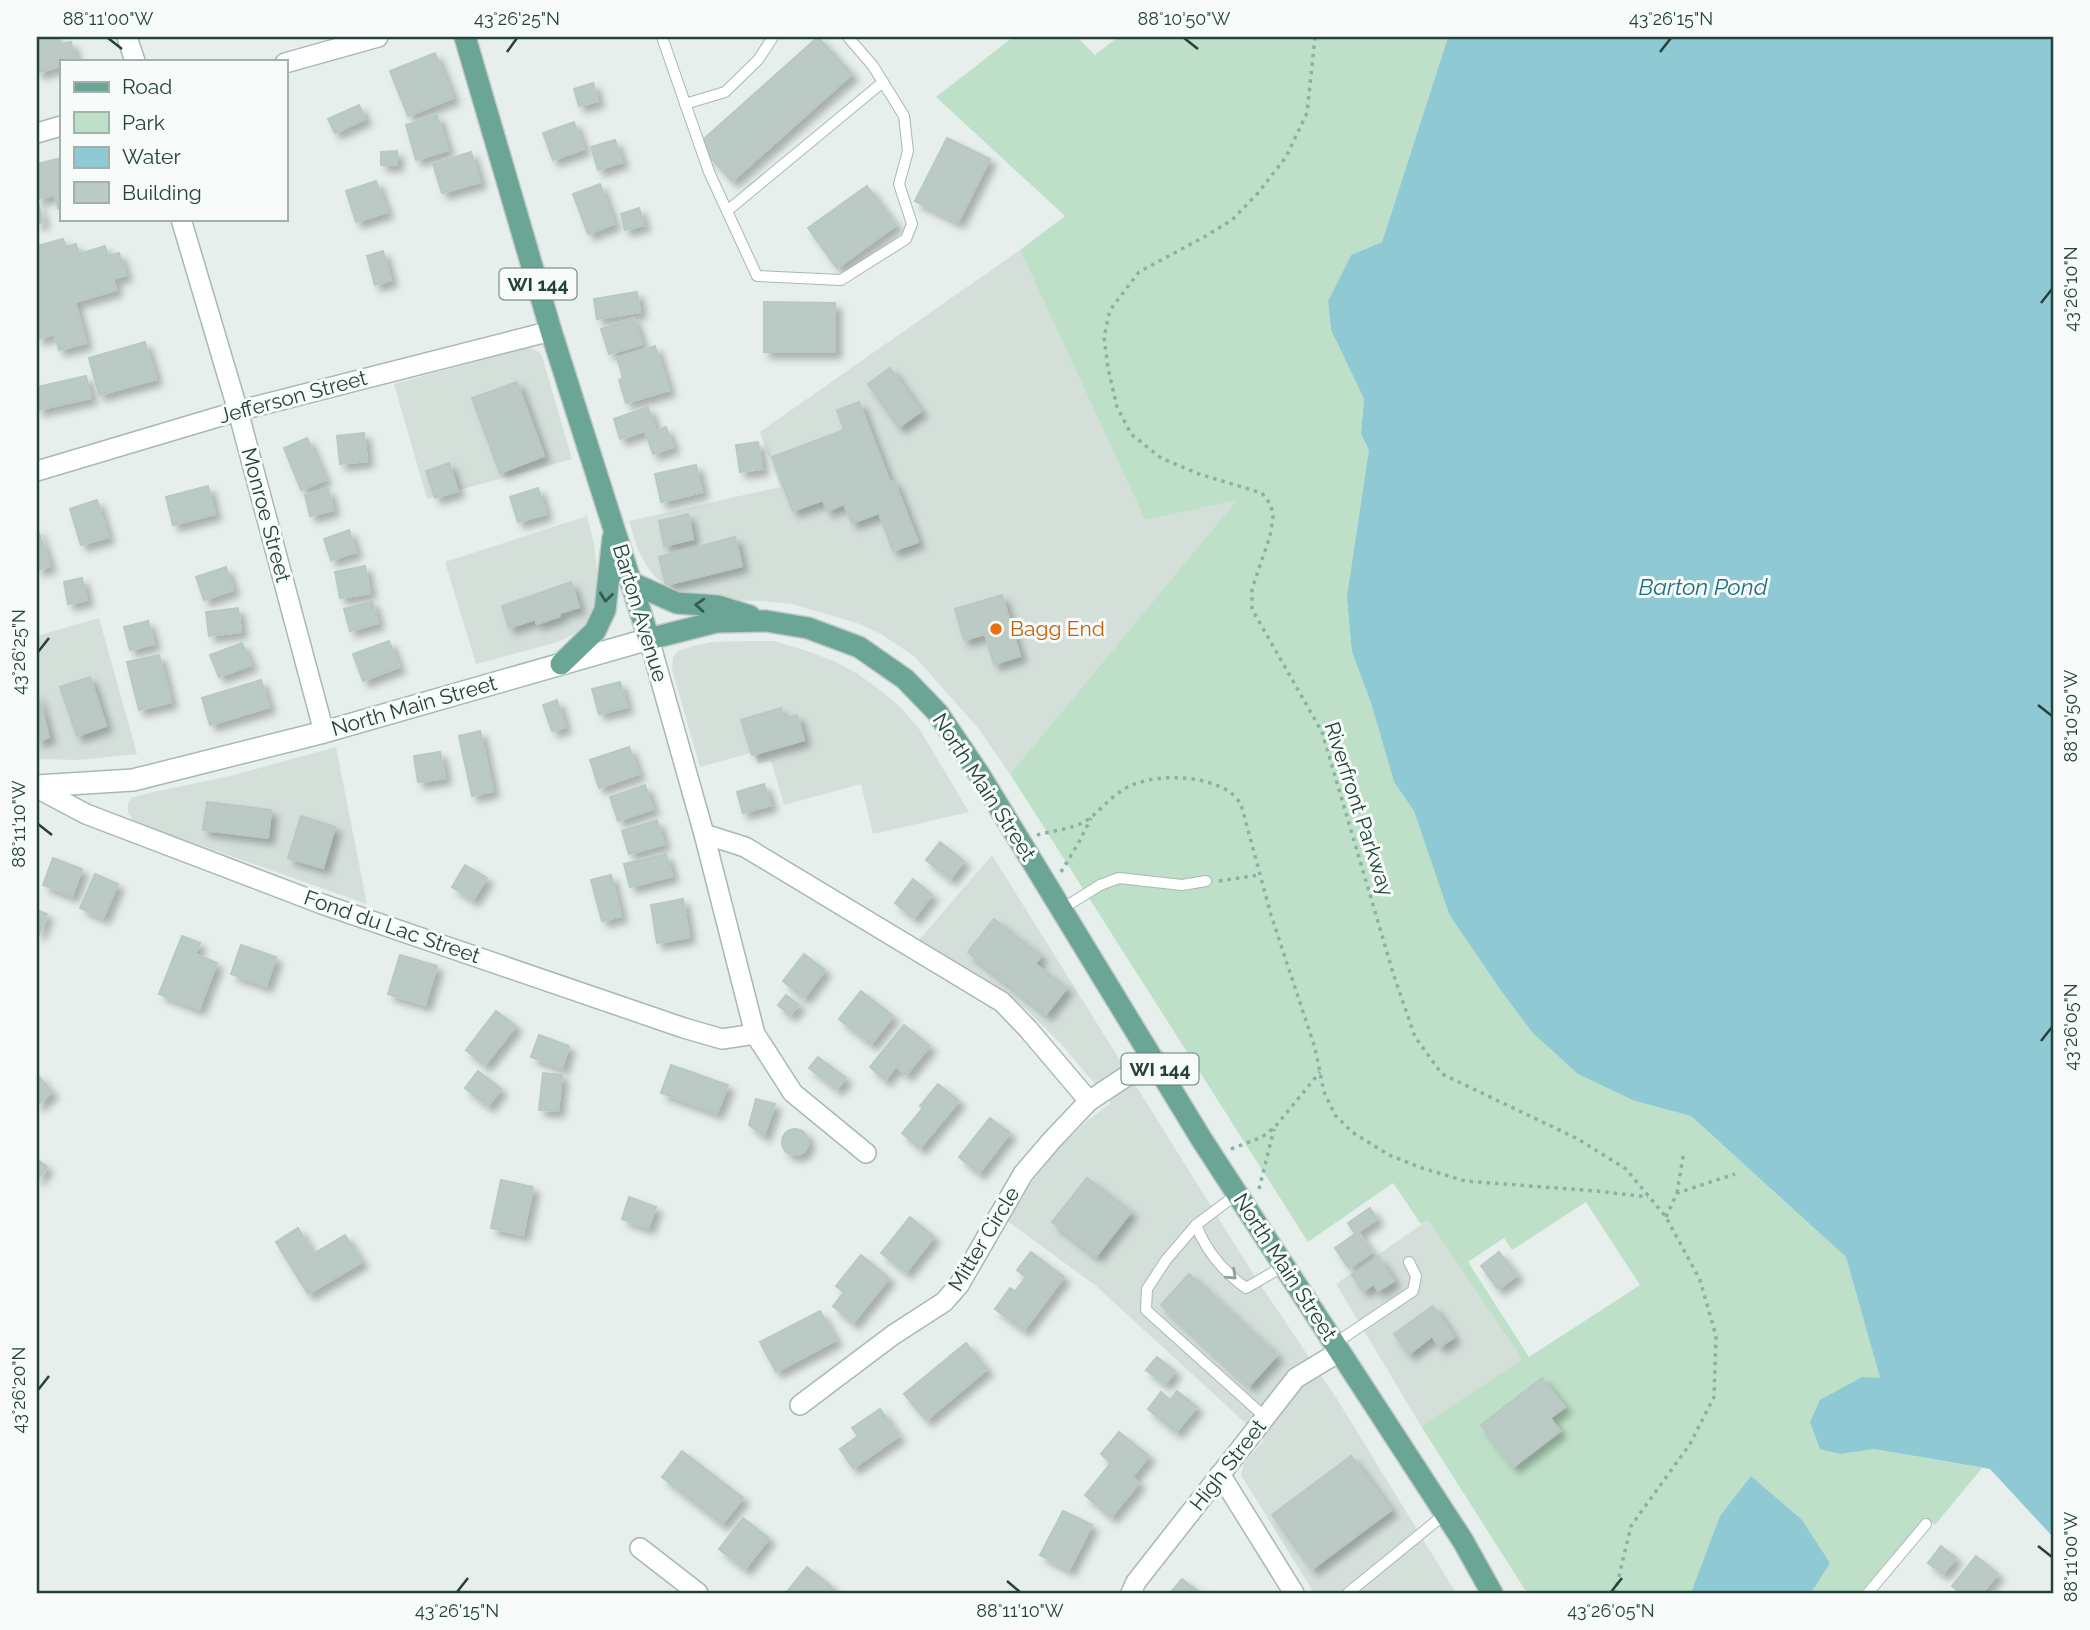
<svg xmlns="http://www.w3.org/2000/svg" width="2090" height="1630" font-family="Raleway,sans-serif">
<style>
.built{fill:#d4dfda}
.green{fill:#bfe0c8;fill-rule:evenodd}
.water{fill:#8ec9d4}
.building{fill:#bbcac4;stroke:#b8c9c2;stroke-width:2;filter:url(#shadow)}
.lines{fill:none;stroke-linecap:round;stroke-linejoin:round}
.service-casing{stroke:#a8b8b2;stroke-width:12}
.minor-casing{stroke:#a8b8b2;stroke-width:22}
.secondary-casing{stroke:#a4bbb3;stroke-width:24}
.primary-casing{stroke:#c2cac8;stroke-width:24}
.path{stroke:#86b3a5;stroke-width:3.5;stroke-dasharray:3.5 5;stroke-linecap:butt}
.service{stroke:#fff;stroke-width:10}
.minor{stroke:#fff;stroke-width:19}
.secondary{stroke:#fff;stroke-width:21}
.primary{stroke:#6aa596;stroke-width:21}
.oneway{stroke:#365b51}
.oneway2{stroke:#92a09c}
.ticks{fill:none;stroke:#24423a;stroke-width:2.5}
.food-dot{fill:#e8710a;stroke:#f7fbf9;stroke-width:2.5}
.labels{text-anchor:middle;stroke-width:6;stroke-linejoin:round;paint-order:stroke}
.shield{fill:#f7fbf9;stroke:#637a73;stroke-width:2}
.shield-label{font-size:19px;font-weight:bold;fill:#24423a}
.street-label{font-size:21px;fill:#24423a;stroke:#f7fbf9}
.food-label{font-size:21px;fill:#c56008;stroke:#f7fbf9;text-anchor:start}
.water-label{font-size:23px;font-style:italic;fill:#1c6f80;stroke:#f7fbf9}
.neatline{fill:none;stroke:#24423a;stroke-width:2.5}
.ticks-label{font-size:18px;text-anchor:middle;fill:#24423a}
</style>
<defs>
<filter id="shadow"><feDropShadow dx="6" dy="6" stdDeviation="3.5" flood-color="#0004"/></filter>
</defs>
<rect width="100%" height="100%" fill="#e6efeb"/>
<g class="built">
<path d="M1020,250L1145,520L1238,499L1010,774L978,728L915,657L899,646L881,634L857,623L792,604L764,601L702,600L675,591L656,578L646,565L637,547L629,521L780,487L760,432Z"/>
<path d="M529,347L539,352L542,356L572,459L427,499L394,384Z"/>
<path d="M587,516L594,544L598,581V598L589,620L581,630L558,642L476,664L445,562Z"/>
<path d="M99,618L137,754L78,760L37,759V636Z"/>
<path d="M748,641H774L810,652L836,662L858,674L880,690L901,708L920,730L969,812L873,834L861,784L784,805L771,761L758,764L754,752L700,767L672,669L673,657L678,651L693,646L712,642Z"/>
<path d="M336,747L367,904L142,825L132,819L128,812V803L131,798L149,793L230,776Z"/>
<path d="M992,855L1252,1272L1337,1399L1456,1593H1314L1241,1475L1244,1463L1264,1440L1096,1286L1006,1220L1022,1194L1061,1146L1088,1120L1111,1103L1062,1045L1028,1011L988,982L919,940Z"/>
<path d="M1428,1220L1522,1359L1421,1426L1336,1284Z"/>
</g>
<path class="green" d="M1018,37H1077L1095,55L1118,37H1448L1382,242L1351,255L1328,301L1331,330L1364,399L1361,434L1369,450L1352,652L1371,703L1394,782L1414,811L1449,914L1635,1101L1691,1116L1846,1257L1880,1378L1841,1454L1874,1449L1982,1468L1935,1525L1925,1517L1860,1593H1527L1421,1426L1522,1359L1428,1220L1421,1224L1393,1183L1308,1242L1010,774L1237,500L1145,520L1020,250L1065,216L936,97L1012,38ZM1586,1202L1640,1285L1529,1357L1468,1262L1504,1238L1512,1250Z"/>
<g class="water">
<path d="M1448,37H2053V1537L1990,1469L1874,1449L1841,1454L1820,1449L1810,1422L1820,1400L1862,1377L1880,1378L1846,1257L1691,1116L1635,1101L1578,1074L1532,1032L1500,989L1449,914L1414,811L1394,782L1371,703L1352,652L1347,597L1369,450L1361,434L1364,399L1331,330L1328,301L1351,255L1382,242Z"/>
<path d="M1751,1476L1802,1520L1830,1563L1811,1593H1691L1720,1516Z"/>
</g>
<g class="building">
<path d="M40,37H58L61,44L71,42L76,61H61V66L37,73V38Z"/>
<path d="M818,37L852,74L732,181L698,144Z"/>
<path d="M435,53L453,98L408,116L390,71Z"/>
<path d="M593,83L598,101L579,106L574,89Z"/>
<path d="M359,105L365,119L335,133L328,119Z"/>
<path d="M437,115L448,150L416,160L406,125Z"/>
<path d="M574,122L584,149L553,160L543,133Z"/>
<path d="M947,138L990,159L958,222L915,201Z"/>
<path d="M615,140L622,162L598,170L591,147Z"/>
<path d="M397,151V165H381V152Z"/>
<path d="M471,152L480,182L442,193L433,164Z"/>
<path d="M61,158V207L58,208L55,195L37,199L43,222L37,224V164Z"/>
<path d="M376,181L387,212L356,222L346,191Z"/>
<path d="M600,184L614,224L588,234L573,194Z"/>
<path d="M867,186L896,225L837,268L808,228Z"/>
<path d="M639,208L644,225L625,230L621,214Z"/>
<path d="M63,239L66,247L76,244L79,254L105,246L108,256L119,253L126,275L113,279L116,290L75,302L86,343L59,350L54,334L37,339V246Z"/>
<path d="M383,251L391,280L375,285L367,256Z"/>
<path d="M637,292L640,312L597,319L594,299Z"/>
<path d="M764,302L835,303V352H764Z"/>
<path d="M634,318L642,344L609,354L601,329Z"/>
<path d="M145,342L156,379L99,395L89,358Z"/>
<path d="M655,346L669,390L626,403L619,380L623,378L617,358Z"/>
<path d="M890,368L921,411L899,427L868,384Z"/>
<path d="M86,376L91,398L37,410V387Z"/>
<path d="M517,382L544,456L500,473L472,398Z"/>
<path d="M859,402L890,482L894,481L918,542L893,551L879,513L852,523L844,504L827,511L823,500L793,511L772,457L844,430L837,410Z"/>
<path d="M648,407L656,431L666,427L673,447L653,454L645,431L620,439L614,419Z"/>
<path d="M364,433L367,461L340,464L337,436Z"/>
<path d="M307,438L325,480L301,490L284,448Z"/>
<path d="M758,442L762,469L740,472L736,445Z"/>
<path d="M449,463L458,491L435,498L426,471Z"/>
<path d="M696,465L702,492L661,502L655,474Z"/>
<path d="M208,486L215,514L173,525L166,497Z"/>
<path d="M538,488L546,514L518,522L510,497Z"/>
<path d="M328,489L333,510L310,516L305,495Z"/>
<path d="M97,500L108,537L81,545L70,509Z"/>
<path d="M688,514L693,539L664,546L659,521Z"/>
<path d="M37,527L50,566L37,570Z"/>
<path d="M349,530L356,552L331,560L324,539Z"/>
<path d="M735,537L742,566L666,585L659,557Z"/>
<path d="M365,566L370,593L340,598L335,572Z"/>
<path d="M226,567L233,590L204,600L196,577Z"/>
<path d="M82,578L87,600L68,604L64,582Z"/>
<path d="M571,582L579,607L560,613V616L537,624L535,619L509,628L502,606Z"/>
<path d="M1002,595L1020,656L994,664L985,634L964,640L955,609Z"/>
<path d="M372,601L378,623L350,631L344,609Z"/>
<path d="M238,608L241,632L209,636L206,612Z"/>
<path d="M148,621L154,644L130,650L124,627Z"/>
<path d="M389,641L399,667L363,681L353,654Z"/>
<path d="M242,643L251,665L219,677L210,655Z"/>
<path d="M159,655L171,702L139,710L127,662Z"/>
<path d="M90,677L106,726L77,736L60,687Z"/>
<path d="M261,680L269,707L210,725L202,698Z"/>
<path d="M620,682L627,707L599,714L592,689Z"/>
<path d="M37,693L49,737L37,741Z"/>
<path d="M557,700L565,727L552,731L543,705Z"/>
<path d="M781,708L784,719L797,715L804,740L752,755L741,720Z"/>
<path d="M480,731L493,791L472,796L459,736Z"/>
<path d="M629,747L639,774L599,788L590,760Z"/>
<path d="M440,752L445,778L418,782L414,756Z"/>
<path d="M764,784L771,805L743,813L737,792Z"/>
<path d="M645,785L653,809L618,821L610,797Z"/>
<path d="M207,802L271,810L268,838L203,830Z"/>
<path d="M301,816L335,827L323,868L288,858Z"/>
<path d="M657,820L664,844L629,854L622,831Z"/>
<path d="M940,842L964,861L950,879L926,860Z"/>
<path d="M666,854L672,876L630,887L624,864Z"/>
<path d="M53,858L82,869L72,896L43,885Z"/>
<path d="M465,865L487,878L473,900L452,887Z"/>
<path d="M95,874L118,884L103,918L80,908Z"/>
<path d="M611,875L621,916L602,921L591,880Z"/>
<path d="M913,879L932,895L914,918L895,903Z"/>
<path d="M683,899L689,937L657,943L651,905Z"/>
<path d="M37,910L47,914L39,934L37,933Z"/>
<path d="M994,919L1041,956L1035,964L1067,988L1046,1014L968,952Z"/>
<path d="M182,936L200,943L195,954L217,963L199,1009L159,994Z"/>
<path d="M241,945L276,957L266,986L231,974Z"/>
<path d="M804,954L825,970L804,998L783,981Z"/>
<path d="M400,955L437,966L425,1005L388,994Z"/>
<path d="M861,991L893,1016L871,1044L839,1019Z"/>
<path d="M786,995L799,1005L790,1015L778,1005Z"/>
<path d="M496,1011L516,1026L485,1065L466,1050Z"/>
<path d="M904,1025L930,1046L906,1075L896,1066L885,1080L870,1067Z"/>
<path d="M539,1035L569,1046L562,1068L531,1057Z"/>
<path d="M818,1057L846,1078L837,1089L809,1068Z"/>
<path d="M671,1065L728,1085L717,1113L661,1093Z"/>
<path d="M478,1071L501,1089L488,1106L465,1088Z"/>
<path d="M543,1073L562,1075L558,1111L539,1110Z"/>
<path d="M37,1074L52,1092L37,1106Z"/>
<path d="M938,1084L959,1101L920,1148L902,1133L923,1108L920,1106Z"/>
<path d="M756,1099L775,1104L764,1136L749,1125Z"/>
<path d="M990,1118L1010,1133L979,1173L959,1157Z"/>
<circle cx="795" cy="1142" r="13"/>
<path d="M37,1159L47,1167L37,1180Z"/>
<path d="M1087,1178L1131,1212L1096,1256L1052,1222Z"/>
<path d="M501,1180L533,1187L523,1235L491,1228Z"/>
<path d="M629,1197L656,1207L648,1228L622,1219Z"/>
<path d="M1370,1208L1377,1219L1358,1232L1372,1252L1349,1268L1335,1248L1355,1234L1348,1223Z"/>
<path d="M910,1217L934,1237L906,1272L881,1253Z"/>
<path d="M298,1228L313,1254L345,1235L362,1262L308,1294L276,1242Z"/>
<path d="M1031,1252L1064,1277L1024,1330L995,1309L1010,1288L1015,1291L1026,1277L1017,1270Z"/>
<path d="M1499,1252L1517,1275L1498,1289L1481,1266Z"/>
<path d="M861,1255L889,1278L853,1323L833,1306L844,1292L836,1286Z"/>
<path d="M1378,1257L1394,1281L1378,1291L1374,1284L1363,1291L1352,1275Z"/>
<path d="M1189,1274L1277,1355L1249,1386L1161,1305Z"/>
<path d="M1433,1306L1454,1337L1440,1347L1432,1336L1409,1354L1394,1334Z"/>
<path d="M820,1311L836,1340L776,1372L760,1342Z"/>
<path d="M966,1343L987,1369L926,1420L904,1394Z"/>
<path d="M1157,1357L1175,1371L1165,1384L1146,1370Z"/>
<path d="M1542,1378L1565,1407L1550,1418L1560,1431L1513,1467L1481,1425Z"/>
<path d="M1177,1391L1197,1407L1176,1432L1148,1409L1161,1392L1170,1400Z"/>
<path d="M880,1409L899,1436L853,1468L840,1449L858,1436L852,1428Z"/>
<path d="M1119,1432L1149,1456L1132,1477L1139,1483L1111,1517L1085,1495L1111,1463L1101,1454Z"/>
<path d="M682,1451L743,1498L722,1524L662,1477Z"/>
<path d="M1351,1456L1391,1510L1312,1569L1272,1515Z"/>
<path d="M1063,1511L1092,1525L1069,1570L1040,1555Z"/>
<path d="M743,1518L769,1538L745,1569L719,1549Z"/>
<path d="M1941,1546L1956,1558L1943,1574L1928,1563Z"/>
<path d="M1976,1556L1998,1574L1982,1593H1961L1952,1586Z"/>
<path d="M807,1567L832,1587L827,1593H786Z"/>
<path d="M1182,1579L1200,1593H1170Z"/>
</g>
<g class="lines">
<defs>
<g id="service">
<path d="M662,37L709,172L757,276L841,280L906,239L912,224L899,184L908,151L904,116L873,66L848,37"/>
<path d="M685,104L725,92L758,60L773,37"/>
<path d="M727,211L883,82"/>
<path d="M1062,909L1100,885L1119,878L1182,885L1206,881"/>
<path d="M1237,1194L1196,1225L1166,1260L1147,1289L1146,1310L1265,1417"/>
<path d="M1196,1225C1206,1251 1224,1272 1246,1288L1284,1266"/>
<path d="M1334,1344L1413,1291L1416,1276L1409,1262"/>
<path d="M1348,1593L1445,1514"/>
<path d="M1868,1593L1926,1524"/>
</g>
<g id="minor">
<path d="M127,37L135,61"/>
<path d="M285,63L378,37"/>
<path d="M37,133L61,126"/>
<path d="M181,219L238,411L324,732"/>
<path d="M37,471L238,411L551,331"/>
<path d="M649,639L704,834L755,1034L793,1093L866,1153"/>
<path d="M37,788L86,814L322,904L684,1028L722,1039L755,1034"/>
<path d="M704,834L745,847L1002,1002L1028,1029L1089,1101"/>
<path d="M800,1405L893,1335L944,1302L959,1285L1023,1174L1052,1140L1089,1101L1154,1058"/>
<path d="M1220,1474L1294,1593"/>
<path d="M640,1548L698,1593"/>
<path d="M1131,1593L1136,1582L1296,1378L1339,1352"/>
</g>
<path id="secondary" d="M37,786L133,780L324,732L649,639"/>
<g id="primary">
<path d="M465,37L551,331L649,639L716,622L766,621L808,628L859,647L905,679L937,712L979,774L1202,1140L1463,1541L1492,1593"/>
<path d="M632,583L677,603L718,606L750,616"/>
<path d="M561,664L595,631L605,610L613,538"/>
</g>
</defs>
<use href="#service" class="service-casing"/>
<use href="#minor" class="minor-casing"/>
<use href="#secondary" class="secondary-casing"/>
<use href="#primary" class="primary-casing"/>
<g class="path">
<path d="M1315,37L1307,113L1286,157L1258,193L1232,220L1204,237L1139,272L1110,310L1104,337L1108,368L1117,407L1131,434L1161,458L1199,474L1262,493L1271,505L1273,517L1270,536L1252,589V609L1322,732L1394,976L1415,1037L1442,1074L1578,1139L1626,1169L1666,1217L1700,1280L1716,1336L1714,1397L1690,1444L1631,1526L1615,1593"/>
<path d="M1037,835C1052,831 1071,829 1084,822C1097,814 1105,803 1117,794C1144,772 1201,773 1230,792C1234,795 1238,800 1241,804L1271,915L1315,1048L1324,1092L1335,1115L1352,1132L1389,1155L1422,1168L1465,1181L1596,1191L1648,1197"/>
<path d="M1061,872L1078,844L1091,818"/>
<path d="M1219,881L1260,875"/>
<path d="M1231,1149L1262,1137L1275,1127L1320,1072"/>
<path d="M1259,1189L1274,1129"/>
<path d="M1677,1193L1684,1151"/>
<path d="M1666,1217L1677,1193L1735,1174"/>
</g>
<use href="#service" class="service"/>
<use href="#minor" class="minor"/>
<use href="#secondary" class="secondary"/>
<use href="#primary" class="primary"/>
</g>
<defs><path id="oneway-chevron" d="M-2-3.5L2.5 0L-2 3.5" fill="none" stroke-width="1.6" stroke-linecap="round" stroke-linejoin="round" transform="scale(1.75)"/></defs>
<g class="oneway">
<use href="#oneway-chevron" transform="translate(606 597) rotate(97)"/>
<use href="#oneway-chevron" transform="translate(700 605) rotate(-176)"/>
</g>
<use class="oneway2" href="#oneway-chevron" transform="translate(1232 1275) rotate(43)"/>
<path class="ticks" d="M108,38L122,49M1184,38L1198,49M507,52L517,38M1660,52L1671,38M2041,303L2052,289M38,652L49,638M2038,705L2052,716M38,824L52,835M2041,1041L2052,1027M38,1390L49,1376M2038,1546L2052,1557M1007,1581L1020,1592M457,1592L468,1578M1611,1592L1622,1578"/>
<circle class="food-dot" cx="996" cy="629" r="7"/>
<g class="labels">
<g class="shield">
<rect x="499.5" y="268.5" width="77" height="31" rx="5"/>
<rect x="1121.5" y="1053.5" width="77" height="31" rx="5"/>
</g>
<g class="shield-label">
<text x="538" y="291">WI 144</text>
<text x="1160" y="1076">WI 144</text>
</g>
<g class="street-label">
<text transform="translate(293 397) rotate(-15)" y="7">Jefferson Street</text>
<text transform="translate(266 515) rotate(75)" y="7">Monroe Street</text>
<text transform="translate(640 613) rotate(73)" y="7">Barton Avenue</text>
<text transform="translate(414 706) rotate(-16)" y="7">North Main Street</text>
<text transform="translate(984 787) rotate(57)" y="7">North Main Street</text>
<text transform="translate(1359 809) rotate(72)" y="7">Riverfront Parkway</text>
<text transform="translate(392 927) rotate(19)" y="7">Fond du Lac Street</text>
<text transform="translate(984 1239) rotate(-59)" y="7">Mitter Circle</text>
<text transform="translate(1285 1267) rotate(57)" y="7">North Main Street</text>
<text transform="translate(1228 1465) rotate(-52)" y="7">High Street</text>
</g>
<g class="food-label">
<text x="1010" y="636">Bagg End</text>
</g>
<g class="water-label">
<text x="1703" y="595">Barton Pond</text>
</g>
</g>
<rect width="2090" height="1630" fill="none" stroke="#f7fbf9" stroke-width="77"/>
<rect x="60" y="60" width="228" height="161" fill="#f7fbf9" stroke="#a3b1ad" stroke-width="2"/>
<rect x="74" y="82" width="35" height="10" fill="#6aa596" stroke="#a3b1ad" stroke-width="2"/>
<text x="122" y="94" font-size="21" fill="#24423a">Road</text>
<rect x="74" y="112" width="35" height="21" fill="#bfe0c8" stroke="#a3b1ad" stroke-width="2"/>
<text x="122" y="130" font-size="21" fill="#24423a">Park</text>
<rect x="74" y="147" width="35" height="21" fill="#8ec9d4" stroke="#a3b1ad" stroke-width="2"/>
<text x="122" y="164" font-size="21" fill="#24423a">Water</text>
<rect x="74" y="182" width="35" height="21" fill="#bbcac4" stroke="#a3b1ad" stroke-width="2"/>
<text x="122" y="200" font-size="21" fill="#24423a">Building</text>
<rect x="38" y="38" width="2014" height="1554" class="neatline"/>
<g class="ticks-label">
<text x="108" y="25">88°11'00"W</text>
<text x="517" y="25">43°26'25"N</text>
<text x="1184" y="25">88°10'50"W</text>
<text x="1671" y="25">43°26'15"N</text>
<text transform="translate(2071 289) rotate(-90)" y="6">43°26'10"N</text>
<text transform="translate(19 652) rotate(-90)" y="6">43°26'25"N</text>
<text transform="translate(2071 716) rotate(-90)" y="6">88°10'50"W</text>
<text transform="translate(19 824) rotate(-90)" y="6">88°11'10"W</text>
<text transform="translate(2071 1027) rotate(-90)" y="6">43°26'05"N</text>
<text transform="translate(19 1390) rotate(-90)" y="6">43°26'20"N</text>
<text transform="translate(2071 1557) rotate(-90)" y="6">88°11'00"W</text>
<text x="457" y="1617">43°26'15"N</text>
<text x="1020" y="1617">88°11'10"W</text>
<text x="1611" y="1617">43°26'05"N</text>
</g>
</svg>
